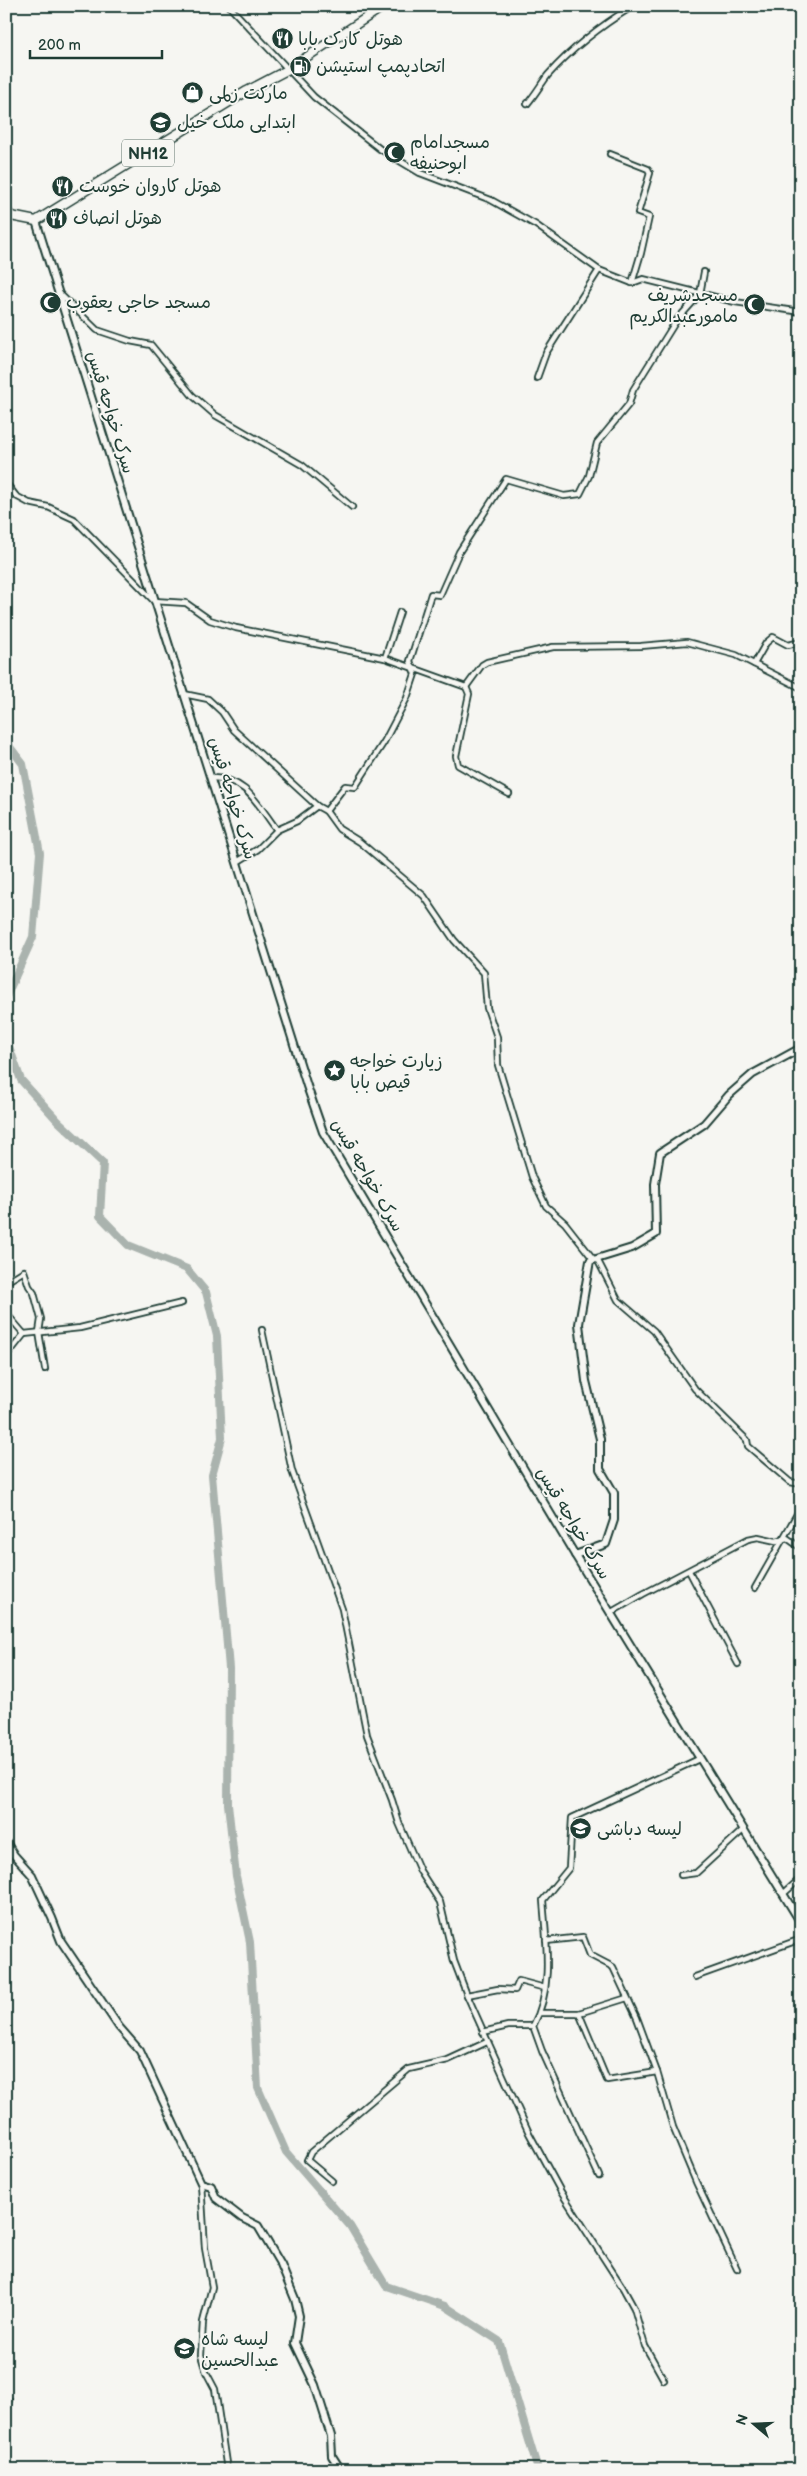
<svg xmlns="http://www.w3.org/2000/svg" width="807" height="2476" font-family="'Balsamiq Sans','Playpen Sans Arabic',sans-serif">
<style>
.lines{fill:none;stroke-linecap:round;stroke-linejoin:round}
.river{stroke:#aab3ae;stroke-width:8}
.street-casing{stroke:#1f3d34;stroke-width:8}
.secondary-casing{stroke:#1f3d34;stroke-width:10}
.highway-casing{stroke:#1f3d34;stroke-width:11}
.street{stroke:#f6f6f2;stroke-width:4.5}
.secondary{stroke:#f6f6f2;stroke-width:6}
.highway{stroke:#f6f6f2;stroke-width:8}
.labels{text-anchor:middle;stroke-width:4;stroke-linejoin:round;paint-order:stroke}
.shield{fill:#f6f6f2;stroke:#60746d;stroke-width:1}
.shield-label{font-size:16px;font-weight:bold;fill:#1f3d34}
.poi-label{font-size:18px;fill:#1f3d34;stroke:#f6f6f2;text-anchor:start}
.street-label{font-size:18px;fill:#1f3d34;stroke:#f6f6f2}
</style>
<rect width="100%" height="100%" fill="#f6f6f2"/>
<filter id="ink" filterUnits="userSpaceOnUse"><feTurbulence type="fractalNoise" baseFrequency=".02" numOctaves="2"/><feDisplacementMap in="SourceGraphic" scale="10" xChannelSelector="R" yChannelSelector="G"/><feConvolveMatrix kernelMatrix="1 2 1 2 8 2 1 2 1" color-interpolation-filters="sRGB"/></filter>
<g filter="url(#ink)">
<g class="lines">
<g class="river">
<path d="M6,742L23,764L40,853L33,937L6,997"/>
<path d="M6,1038L21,1080L58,1121L103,1163L100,1216L128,1245L187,1269L206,1292L217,1336L222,1438L212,1475L229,1668L228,1804L236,1876L250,1942L258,2088L286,2152L350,2226L386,2286L445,2306L499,2341L538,2470"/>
</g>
<defs>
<g id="street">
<path d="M229,6L314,97L380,149L420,173L491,200L536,225L599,270L632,283L643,279L735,302L801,312"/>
<path d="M527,104C535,95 541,84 548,75C572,48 602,25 633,6"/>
<path d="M610,154L648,169L650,173L638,213L649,217L641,253L632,283"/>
<path d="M6,206L12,216"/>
<path d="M60,294L97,330L130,341L151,345L192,395L215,415L302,465L352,507"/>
<path d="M537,378L546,353L599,270"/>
<path d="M6,483L16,496L29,503L48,507L74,519L154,601L186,603L210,620L236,628L385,658L466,687L469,694L456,756L458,765L509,794"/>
<path d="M385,658L400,612"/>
<path d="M754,664L766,643L773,637L788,645L801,642"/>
<path d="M466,687L482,665L487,662L553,647L641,646L687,642L736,655L801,688"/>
<path d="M184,694L208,699L222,712L234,730L317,806L326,811L339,829L360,842L424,896L454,940L484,973L487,1008L497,1037L498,1065L532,1177L546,1206L565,1223L594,1260"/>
<path d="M211,778C246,777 258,805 277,830"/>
<path d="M326,811L345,786L355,787L384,742L407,698L415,674L410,661L431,594L440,595L459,552L506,479L564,496L580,494L589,476L597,443L629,404L633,390L676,321L700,294L704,272"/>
<path d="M237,862L258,849L277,830L297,821L317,806"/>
<path d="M597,1259L618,1300L654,1331L695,1389L747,1440L748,1446L790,1482L801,1484"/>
<path d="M6,1282L24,1271L29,1286L34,1293L41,1319L39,1332L45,1369"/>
<path d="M6,1313L24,1334L80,1328L182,1303"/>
<path d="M262,1330L292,1471L342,1609L367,1735L392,1800L399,1823L420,1871L440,1902L454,1961L467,1995L529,2133L561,2192L623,2288L634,2308L645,2346L664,2380"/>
<path d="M6,1357L24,1334"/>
<path d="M689,1571L738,1664"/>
<path d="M755,1588L801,1507"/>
<path d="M610,1613L643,1594L748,1539L758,1537L776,1541L787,1538L801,1548"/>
<path d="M681,1875L696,1873L743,1830"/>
<path d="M783,1894L801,1878"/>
<path d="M546,1941L583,1937L590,1955L613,1967L637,2018L657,2072L673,2127L696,2182L737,2269"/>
<path d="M695,1977L801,1939"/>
<path d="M467,1995L498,1989L515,1990L519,1981L545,1988"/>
<path d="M540,2013H579L627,1998"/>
<path d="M579,2013L607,2080L657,2072"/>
<path d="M483,2032L508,2026H533"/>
<path d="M599,2176L542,2051L533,2026C554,1988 546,1941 543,1900L569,1868L572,1818L699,1759"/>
<path d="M332,2181L307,2160L311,2152L409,2069L448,2060L487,2042"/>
<path d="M201,2183L205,2248L212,2287L203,2322L201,2355L206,2372L215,2389L227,2470"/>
<path d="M6,2400H9"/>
</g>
<g id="secondary">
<path d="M36,221L307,1086L323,1132L575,1555L801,1923"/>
<path d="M575,1555L606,1544L614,1520V1493L600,1469V1439L586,1381L579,1324L590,1261L632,1248L656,1234L655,1184L660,1153L704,1124L729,1095L753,1074L801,1048"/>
<path d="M6,1842L14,1855L32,1875L52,1918L61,1941L119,2027L140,2051L201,2183L211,2186L216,2198L242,2218L258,2226L281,2265L295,2299L299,2316L295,2343L315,2385L331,2436L332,2456L341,2470"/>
</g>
<path id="highway" d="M6,215L36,221L247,91L287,70L384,6"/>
</defs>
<use href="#street" class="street-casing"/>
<use href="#secondary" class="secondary-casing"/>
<use href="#highway" class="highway-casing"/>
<use href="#street" class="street"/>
<use href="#secondary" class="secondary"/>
<use href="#highway" class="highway"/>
</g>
</g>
<defs>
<symbol id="restaurant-disc" viewBox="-11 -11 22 22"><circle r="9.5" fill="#1f3d34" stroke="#f6f6f2"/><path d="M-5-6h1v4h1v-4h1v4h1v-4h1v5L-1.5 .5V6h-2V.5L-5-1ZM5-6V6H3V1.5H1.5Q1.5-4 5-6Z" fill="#fff"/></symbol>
<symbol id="fuel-disc" viewBox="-11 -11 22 22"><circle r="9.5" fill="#1f3d34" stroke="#f6f6f2"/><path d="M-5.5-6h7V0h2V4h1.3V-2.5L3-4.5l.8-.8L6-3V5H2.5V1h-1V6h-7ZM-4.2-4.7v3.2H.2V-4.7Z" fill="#fff"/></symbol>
<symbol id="shop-disc" viewBox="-11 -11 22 22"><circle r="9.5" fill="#1f3d34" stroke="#f6f6f2"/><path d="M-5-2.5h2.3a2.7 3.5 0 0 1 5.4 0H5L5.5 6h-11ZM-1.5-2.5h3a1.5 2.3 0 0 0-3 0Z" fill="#fff"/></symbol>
<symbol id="school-disc" viewBox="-11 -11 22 22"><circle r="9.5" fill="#1f3d34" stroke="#f6f6f2"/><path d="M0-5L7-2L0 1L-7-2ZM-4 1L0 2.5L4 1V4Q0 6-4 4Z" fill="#fff"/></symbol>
<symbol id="mosque-disc" viewBox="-11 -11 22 22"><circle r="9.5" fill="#1f3d34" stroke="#f6f6f2"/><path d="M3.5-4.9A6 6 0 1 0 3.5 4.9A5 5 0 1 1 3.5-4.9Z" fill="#fff"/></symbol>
<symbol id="sight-disc" viewBox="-11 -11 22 22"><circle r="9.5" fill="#1f3d34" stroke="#f6f6f2"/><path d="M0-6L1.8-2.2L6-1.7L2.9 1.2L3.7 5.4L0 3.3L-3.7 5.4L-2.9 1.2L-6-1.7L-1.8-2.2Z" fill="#fff"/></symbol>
</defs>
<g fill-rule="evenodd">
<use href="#restaurant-disc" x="270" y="26" width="25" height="25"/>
<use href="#fuel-disc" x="288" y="54" width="25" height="25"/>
<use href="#shop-disc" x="180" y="80" width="25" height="25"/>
<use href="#school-disc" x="148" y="110" width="25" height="25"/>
<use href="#mosque-disc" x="382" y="140" width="25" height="25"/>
<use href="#restaurant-disc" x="50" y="174" width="25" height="25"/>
<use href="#restaurant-disc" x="44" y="206" width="25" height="25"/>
<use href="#mosque-disc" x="38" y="290" width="25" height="25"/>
<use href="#mosque-disc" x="742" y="292" width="25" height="25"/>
<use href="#sight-disc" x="322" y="1058" width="25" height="25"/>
<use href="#school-disc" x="568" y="1816" width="25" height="25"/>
<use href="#school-disc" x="172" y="2336" width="25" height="25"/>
</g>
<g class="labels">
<rect class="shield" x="122" y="139.5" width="52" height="27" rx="4"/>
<g class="shield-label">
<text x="148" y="159">NH12</text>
</g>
<g class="poi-label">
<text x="298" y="45">هوتل کارک بابا</text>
<text x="316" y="72">اتحادپمپ استیشن</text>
<text x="209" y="99">مارکت زلمی</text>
<text x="177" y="128">ابتدایی ملک خیل</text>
<text x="410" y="148">مسجدامام<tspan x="410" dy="21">ابوحنیفه</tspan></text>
<text x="79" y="192">هوتل کاروان خوست</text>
<text x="73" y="224">هوتل انصاف</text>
<text x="738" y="301" text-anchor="end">مسجدشریف<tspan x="738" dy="21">مامورعبدالکریم</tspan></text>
<text x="66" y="308">مسجد حاجی یعقوب</text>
<text x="350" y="1067">زیارت خواجه<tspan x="350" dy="21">قیص بابا</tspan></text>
<text x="597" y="1835">لیسه دباشی</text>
<text x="201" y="2345">لیسه شاه<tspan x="201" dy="21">عبدالحسین</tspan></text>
</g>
<g class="street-label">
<text transform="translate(111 412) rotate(73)" y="6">سرک خواجه قیس</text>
<text transform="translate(233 798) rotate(73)" y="6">سرک خواجه قیس</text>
<text transform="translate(368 1175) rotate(60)" y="6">سرک خواجه قیس</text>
<text transform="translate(574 1523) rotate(59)" y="6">سرک خواجه قیس</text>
</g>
</g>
<rect width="807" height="2476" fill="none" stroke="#f6f6f2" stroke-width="25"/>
<rect x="12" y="12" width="782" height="2451" fill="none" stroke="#1f3d34" stroke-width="2" filter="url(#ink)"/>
<g transform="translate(754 2424) rotate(289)" stroke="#f6f6f2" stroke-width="4" paint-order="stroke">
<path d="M0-4L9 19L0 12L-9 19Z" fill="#1f3d34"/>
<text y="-8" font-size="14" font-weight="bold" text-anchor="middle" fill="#1f3d34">N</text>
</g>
<path d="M30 50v8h132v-8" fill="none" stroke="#1f3d34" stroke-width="2.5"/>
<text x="38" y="50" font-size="15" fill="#1f3d34" stroke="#f6f6f2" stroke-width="4" paint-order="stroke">200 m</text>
</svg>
